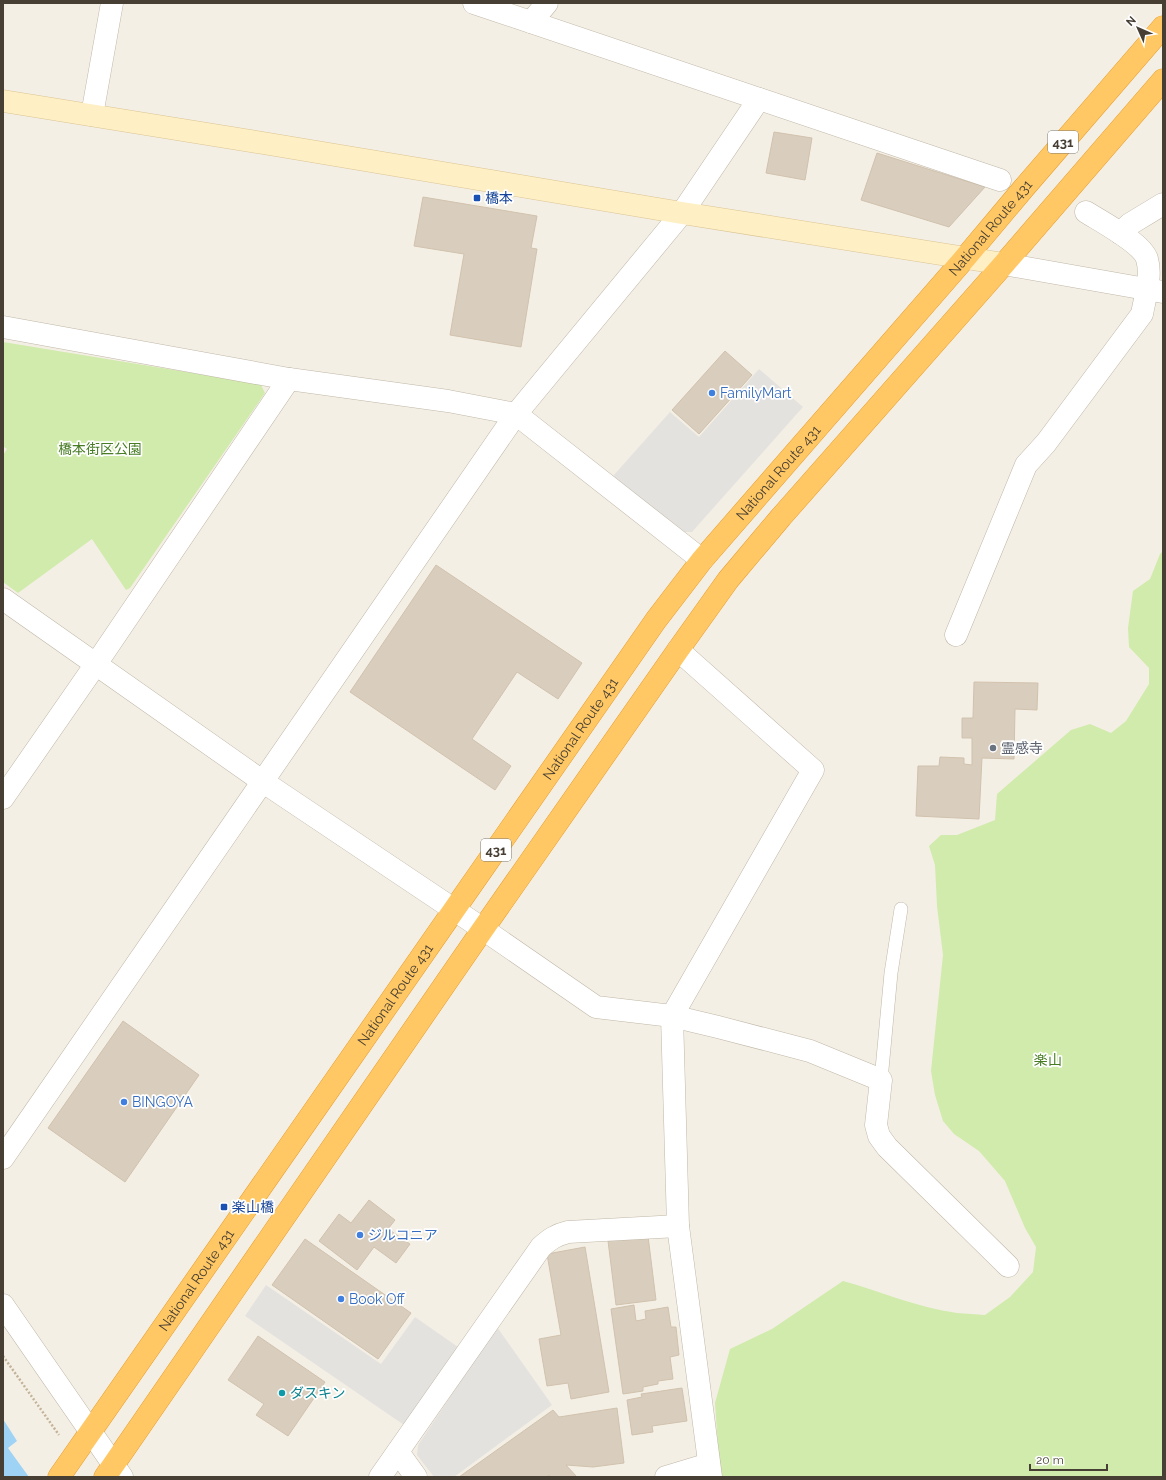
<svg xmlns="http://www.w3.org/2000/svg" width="1166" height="1480" font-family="Raleway,'Noto Sans JP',sans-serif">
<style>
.green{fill:#d0ebab}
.parking{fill:#e4e2de}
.water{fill:#9ed3f5}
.building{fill:#d9cdbd;stroke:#d1c2ad}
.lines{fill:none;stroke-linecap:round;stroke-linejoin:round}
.lane-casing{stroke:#c0b7a7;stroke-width:14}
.street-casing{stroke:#c0b7a7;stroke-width:23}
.secondary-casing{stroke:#dac594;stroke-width:23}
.highway-casing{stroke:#e79e2c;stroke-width:23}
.path{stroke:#c3b298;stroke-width:2.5;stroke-dasharray:2 2;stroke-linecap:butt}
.lane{stroke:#fff;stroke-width:13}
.street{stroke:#fff;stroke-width:22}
.secondary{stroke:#ffefc4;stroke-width:22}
.highway{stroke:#ffc865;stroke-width:22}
.transit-dot{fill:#1a4fb4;stroke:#fff;stroke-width:1.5}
.shop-dot{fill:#3f7fe0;stroke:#fff;stroke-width:1.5}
.worship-dot{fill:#6b7280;stroke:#fff;stroke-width:1.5}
.culture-dot{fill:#0f9aa8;stroke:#fff;stroke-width:1.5}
.labels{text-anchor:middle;stroke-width:3.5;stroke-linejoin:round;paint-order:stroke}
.shield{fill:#fff;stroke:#7e7971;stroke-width:1}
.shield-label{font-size:13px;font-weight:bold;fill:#473f34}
.transit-label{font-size:14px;fill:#164399;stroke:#fff;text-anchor:start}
.street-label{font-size:14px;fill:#473f34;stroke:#fff}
.shop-label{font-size:14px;fill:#366cbe;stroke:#fff;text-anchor:start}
.park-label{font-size:14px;fill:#477c24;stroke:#fff}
.worship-label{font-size:14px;fill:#5b616d;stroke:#fff;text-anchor:start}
.culture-label{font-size:14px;fill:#0d838f;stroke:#fff;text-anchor:start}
</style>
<rect width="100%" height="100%" fill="#f4efe5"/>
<g class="green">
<path d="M3,342L217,377L260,383L265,393L130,588L126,590L92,539L18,593L3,582V455L7,449L3,446Z"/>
<path d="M1163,551V1477H720L715,1403L730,1349L772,1329L843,1281C880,1291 918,1308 957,1313C966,1314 976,1314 985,1315L1010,1297L1033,1272L1036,1247L1025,1228L1005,1181L979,1151L954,1134L943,1121L935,1095L931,1071L943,955L937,906L935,865L929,846L941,835H957L995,820L997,794L1071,730L1090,724L1111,733L1126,721L1149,684V668L1129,647L1128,628L1133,591L1150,579L1160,554Z"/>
</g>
<g class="parking">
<path d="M759,369L803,407L692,532H684L613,476L670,412L699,437Z"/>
<path d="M266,1285L381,1364L415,1317L458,1347L404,1425L245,1316Z"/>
<path d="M497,1327L552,1405L454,1477H434L417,1455L418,1445Z"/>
</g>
<path class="water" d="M3,1419L17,1441L8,1448L29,1477H3Z"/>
<g class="building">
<path d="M774,132L812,138L805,180L766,173Z"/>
<path d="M877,153L985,187L949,227L861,200Z"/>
<path d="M423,197L537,216L531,248L537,249L521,347L450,335L464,254L414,246Z"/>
<path d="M725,351L752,375L699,434L672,410Z"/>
<path d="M436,565L582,663L558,699L517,672L472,739L511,766L495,790L350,692Z"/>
<path d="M974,682L1038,683L1037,710L1015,709L1014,759L982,758L979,819L916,816L918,766H939L940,757L964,758V764L972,765V738H962V718H973Z"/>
<path d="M123,1021L199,1075L125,1182L48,1128Z"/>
<path d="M369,1200L395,1220L388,1229L410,1244L396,1263L374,1247L357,1270L319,1241L339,1214L351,1223Z"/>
<path d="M648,1236L656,1300L616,1305L608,1241Z"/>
<path d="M305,1239L411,1313L378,1359L272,1285Z"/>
<path d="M585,1247L609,1392L571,1399L568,1383L547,1386L539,1339L561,1335L547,1254Z"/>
<path d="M634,1305L636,1321L646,1319L645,1311L668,1307L671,1327H676L679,1355L670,1357L673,1379L658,1381V1384L643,1387V1391L623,1394L611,1309Z"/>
<path d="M258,1336L325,1382L288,1436L256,1415L264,1404L228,1380Z"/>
<path d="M682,1388L687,1421L652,1426L653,1432L632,1435L627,1400L642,1397L641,1394Z"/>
<path d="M617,1408L624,1463L593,1467L566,1465L577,1477H551L549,1475L546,1477H459L553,1410L559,1417Z"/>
</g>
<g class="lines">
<defs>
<path id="lane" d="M881,1080L891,973L901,909"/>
<g id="street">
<path d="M474,3L1000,180"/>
<path d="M531,22L547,3"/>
<path d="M92,115L112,3"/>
<path d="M1120,233L1130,224L1163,204"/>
<path d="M1004,264L1163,292"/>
<path d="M3,327L289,379L448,401L516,414L702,560"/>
<path d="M3,599L262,781L483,929L596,1007L672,1016L718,1027L810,1051L881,1080L876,1125L879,1136L887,1147L1008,1266"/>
<path d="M956,635L1026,465L1046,443L1142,314C1145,297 1152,276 1147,259C1142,243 1100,221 1086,212"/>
<path d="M678,650L813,770L672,1016L678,1226L711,1477"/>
<path d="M3,798L96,664L289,379"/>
<path d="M3,1158L516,414L682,213L759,99"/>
<path d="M3,1305L122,1477"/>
<path d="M398,1452L416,1477"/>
<path d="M380,1477L541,1247C550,1239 556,1235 568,1232L678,1226"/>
<path d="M666,1477L709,1464"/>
</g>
<path id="secondary" d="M3,101L263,143L682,213L1004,264"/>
<g id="highway">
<path id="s1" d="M59,1477L656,620L702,560L965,258L1023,189L1163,27"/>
<path d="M105,1477L483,929L678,650L728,580L781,517L1004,264L1163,80"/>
</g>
</defs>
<use href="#lane" class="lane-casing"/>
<use href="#street" class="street-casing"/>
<use href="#secondary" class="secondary-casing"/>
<use href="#highway" class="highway-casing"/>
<path class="path" d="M3,1356L59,1435"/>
<use href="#lane" class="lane"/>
<use href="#street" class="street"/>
<use href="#secondary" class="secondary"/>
<use href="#highway" class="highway"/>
</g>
<g class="transit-dot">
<rect x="473" y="194" width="8" height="8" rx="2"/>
<rect x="220" y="1203" width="8" height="8" rx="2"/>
</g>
<g class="shop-dot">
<circle cx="712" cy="393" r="4"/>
<circle cx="124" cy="1102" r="4"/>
<circle cx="360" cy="1235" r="4"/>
<circle cx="341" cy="1299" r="4"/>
</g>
<circle class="worship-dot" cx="993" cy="748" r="4"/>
<circle class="culture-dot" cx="282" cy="1393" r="4"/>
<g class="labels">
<g class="shield">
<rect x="1048" y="131" width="30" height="22" rx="3"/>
<rect x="481" y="839" width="30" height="22" rx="3"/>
</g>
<g class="shield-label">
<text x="1063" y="147">431</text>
<text x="496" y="855">431</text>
</g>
<g class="transit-label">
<text x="485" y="203">橋本</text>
<text x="232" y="1212">楽山橋</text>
</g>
<g class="street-label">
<text dy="5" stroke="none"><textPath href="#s1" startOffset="1560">National Route 431</textPath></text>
<text dy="5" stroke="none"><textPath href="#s1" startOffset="1236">National Route 431</textPath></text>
<text dy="5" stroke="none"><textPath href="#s1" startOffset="912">National Route 431</textPath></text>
<text dy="5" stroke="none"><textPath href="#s1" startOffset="588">National Route 431</textPath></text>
<text dy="5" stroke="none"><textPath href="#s1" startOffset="240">National Route 431</textPath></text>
</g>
<g class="shop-label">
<text x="720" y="398">FamilyMart</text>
<text x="132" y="1107">BINGOYA</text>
<text x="368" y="1240">ジルコニア</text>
<text x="349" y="1304">Book Off</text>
</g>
<g class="park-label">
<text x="100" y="454">橋本街区公園</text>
<text x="1048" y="1065">楽山</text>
</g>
<g class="worship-label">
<text x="1001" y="753">霊感寺</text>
</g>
<g class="culture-label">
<text x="290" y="1398">ダスキン</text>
</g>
</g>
<rect width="1166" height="1480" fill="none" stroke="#473f34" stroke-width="8"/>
<g transform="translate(1138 28) rotate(315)" stroke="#ffffff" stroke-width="3" paint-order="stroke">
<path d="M0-3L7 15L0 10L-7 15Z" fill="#473f34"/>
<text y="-6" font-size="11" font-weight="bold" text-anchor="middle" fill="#473f34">N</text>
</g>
<path d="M1030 1464v6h77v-6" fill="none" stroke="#473f34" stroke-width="2"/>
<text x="1036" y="1464" font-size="12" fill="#473f34" stroke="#ffffff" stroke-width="3" paint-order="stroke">20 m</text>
</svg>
